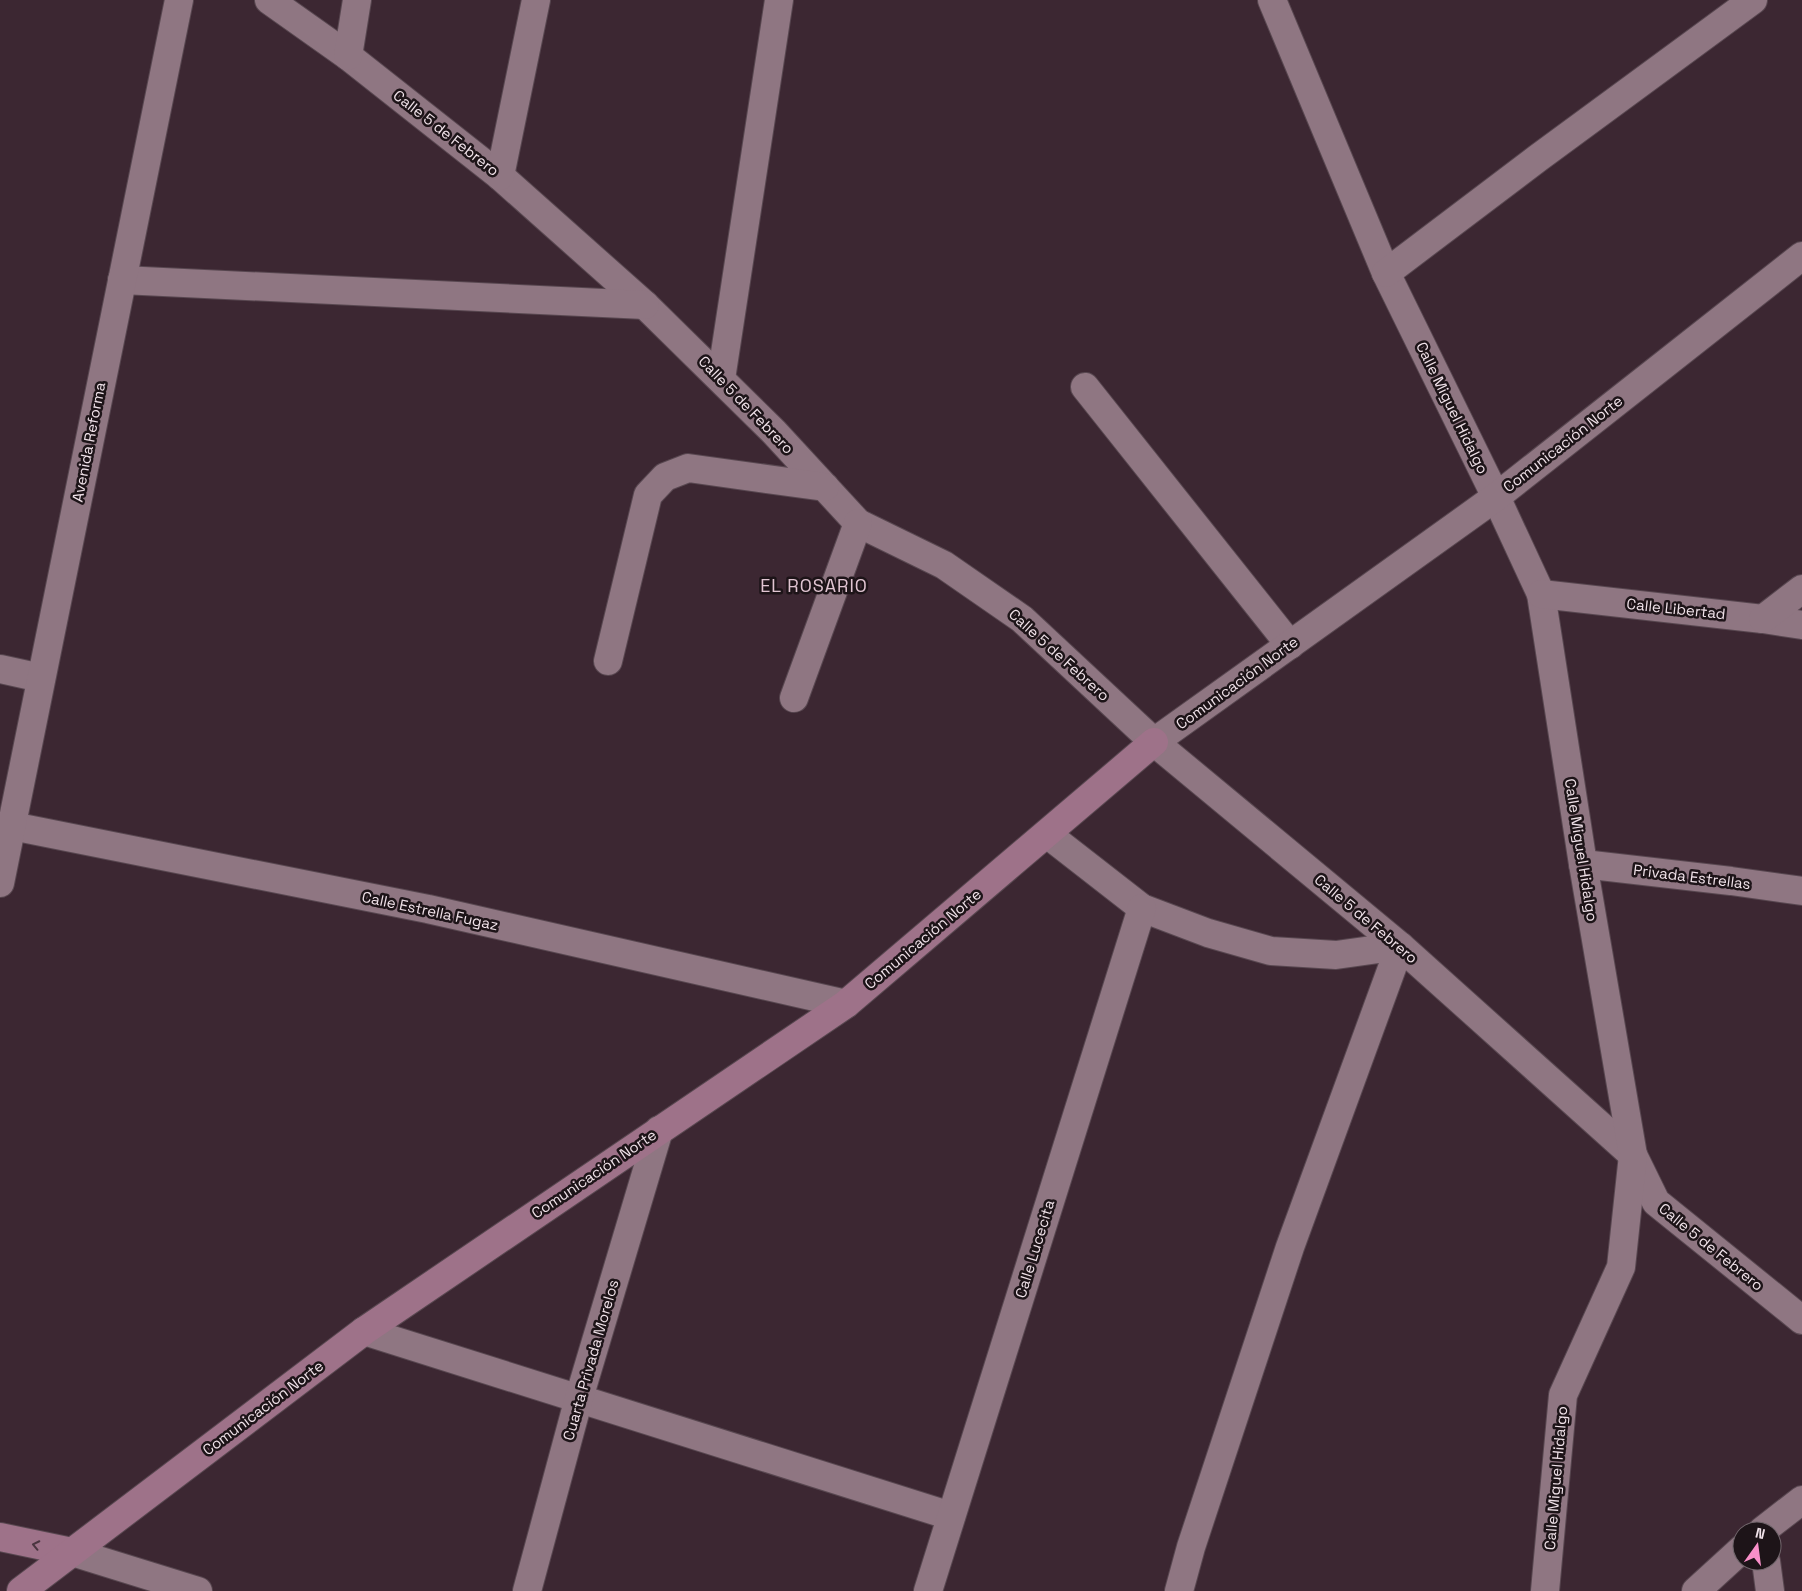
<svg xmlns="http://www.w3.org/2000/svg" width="1802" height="1591" font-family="'Space Grotesk',sans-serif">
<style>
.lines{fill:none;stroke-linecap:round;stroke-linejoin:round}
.street-casing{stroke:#584750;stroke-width:30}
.secondary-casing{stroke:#584750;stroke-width:30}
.street{stroke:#8f7682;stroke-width:28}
.secondary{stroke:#9e7289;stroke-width:28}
.oneway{stroke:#4a3540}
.labels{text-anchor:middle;stroke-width:5;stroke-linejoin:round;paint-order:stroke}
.street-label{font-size:15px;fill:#f0e2e9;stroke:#1d1418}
.quarter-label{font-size:18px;letter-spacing:1px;fill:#e1c5d2;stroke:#1d1418}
</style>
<rect width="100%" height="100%" fill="#3c2732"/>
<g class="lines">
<defs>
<g id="street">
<path d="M269,0L348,56L500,176L645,305L774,432L858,523L944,565L1022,619L1154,742L1400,946L1633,1155L1656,1202L1802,1320"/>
<path d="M1272,0L1386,273L1496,497L1541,594L1583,864L1633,1155L1621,1267L1563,1395L1545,1591"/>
<path d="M348,56L357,0"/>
<path d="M500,176L536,0"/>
<path d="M1386,273L1538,158L1753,0"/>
<path d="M122,280L645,305"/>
<path d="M721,379L779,0"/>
<path d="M1085,387L1290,645"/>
<path d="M1541,594L1763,619L1802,625"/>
<path d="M1763,619L1802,589"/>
<path d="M608,661L648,495L665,477L688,468L825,487"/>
<path d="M0,669L41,678"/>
<path d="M794,698L858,523"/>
<path d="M1154,742L1496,497L1802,256"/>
<path d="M12,826L428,909L846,1004"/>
<path d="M1047,834L1142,908L1208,933L1271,951L1336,955L1400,946L1290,1247L1191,1547L1179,1591"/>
<path d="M1583,864L1731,881L1802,891"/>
<path d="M0,883L179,0"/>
<path d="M364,1331L951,1516"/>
<path d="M1762,1531L1802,1500"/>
<path d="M72,1552L198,1591"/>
<path d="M1766,1561L1770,1591"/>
<path d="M527,1591L579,1398L659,1130"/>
<path d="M928,1591L1142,908"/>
<path d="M1696,1591L1742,1549"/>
</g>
<g id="secondary">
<path d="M0,1537L72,1552"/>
<path d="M21,1591L364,1331L846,1004L1154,742"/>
</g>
</defs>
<use href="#street" class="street-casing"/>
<use href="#secondary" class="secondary-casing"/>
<use href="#street" class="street"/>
<use href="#secondary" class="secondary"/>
</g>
<defs><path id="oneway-chevron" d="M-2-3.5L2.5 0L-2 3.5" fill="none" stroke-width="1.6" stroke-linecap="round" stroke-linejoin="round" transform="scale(1.25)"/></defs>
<use class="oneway" href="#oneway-chevron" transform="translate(36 1545) rotate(-168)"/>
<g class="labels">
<g class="street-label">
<text transform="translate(446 133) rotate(38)" y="5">Calle 5 de Febrero</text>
<text transform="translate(746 405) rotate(46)" y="5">Calle 5 de Febrero</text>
<text transform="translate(1452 408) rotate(64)" y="5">Calle Miguel Hidalgo</text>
<text transform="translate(89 442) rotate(-79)" y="5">Avenida Reforma</text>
<text transform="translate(1563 444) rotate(-38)" y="5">Comunicación Norte</text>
<text transform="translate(1676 609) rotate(6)" y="5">Calle Libertad</text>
<text transform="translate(1059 655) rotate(42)" y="5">Calle 5 de Febrero</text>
<text transform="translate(1237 683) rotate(-36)" y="5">Comunicación Norte</text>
<text transform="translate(1581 850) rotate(81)" y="5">Calle Miguel Hidalgo</text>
<text transform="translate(1692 877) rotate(7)" y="5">Privada Estrellas</text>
<text transform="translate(430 911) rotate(12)" y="5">Calle Estrella Fugaz</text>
<text transform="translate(1366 919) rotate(40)" y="5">Calle 5 de Febrero</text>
<text transform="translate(923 939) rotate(-40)" y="5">Comunicación Norte</text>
<text transform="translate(594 1174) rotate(-34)" y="5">Comunicación Norte</text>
<text transform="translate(1711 1247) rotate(39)" y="5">Calle 5 de Febrero</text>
<text transform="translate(1035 1249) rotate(-73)" y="5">Calle Lucecita</text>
<text transform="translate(591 1360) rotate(-74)" y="5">Cuarta Privada Morelos</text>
<text transform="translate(263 1408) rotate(-37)" y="5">Comunicación Norte</text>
<text transform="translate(1556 1478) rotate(-85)" y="5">Calle Miguel Hidalgo</text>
</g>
<g class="quarter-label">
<text x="814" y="592">EL ROSARIO</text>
</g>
</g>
<g transform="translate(1757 1546) rotate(14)"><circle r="24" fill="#1d1418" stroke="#71666c"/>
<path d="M0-4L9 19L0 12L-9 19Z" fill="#f98fc9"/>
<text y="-8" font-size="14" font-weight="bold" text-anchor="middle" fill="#f0e2e9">N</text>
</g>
</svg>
